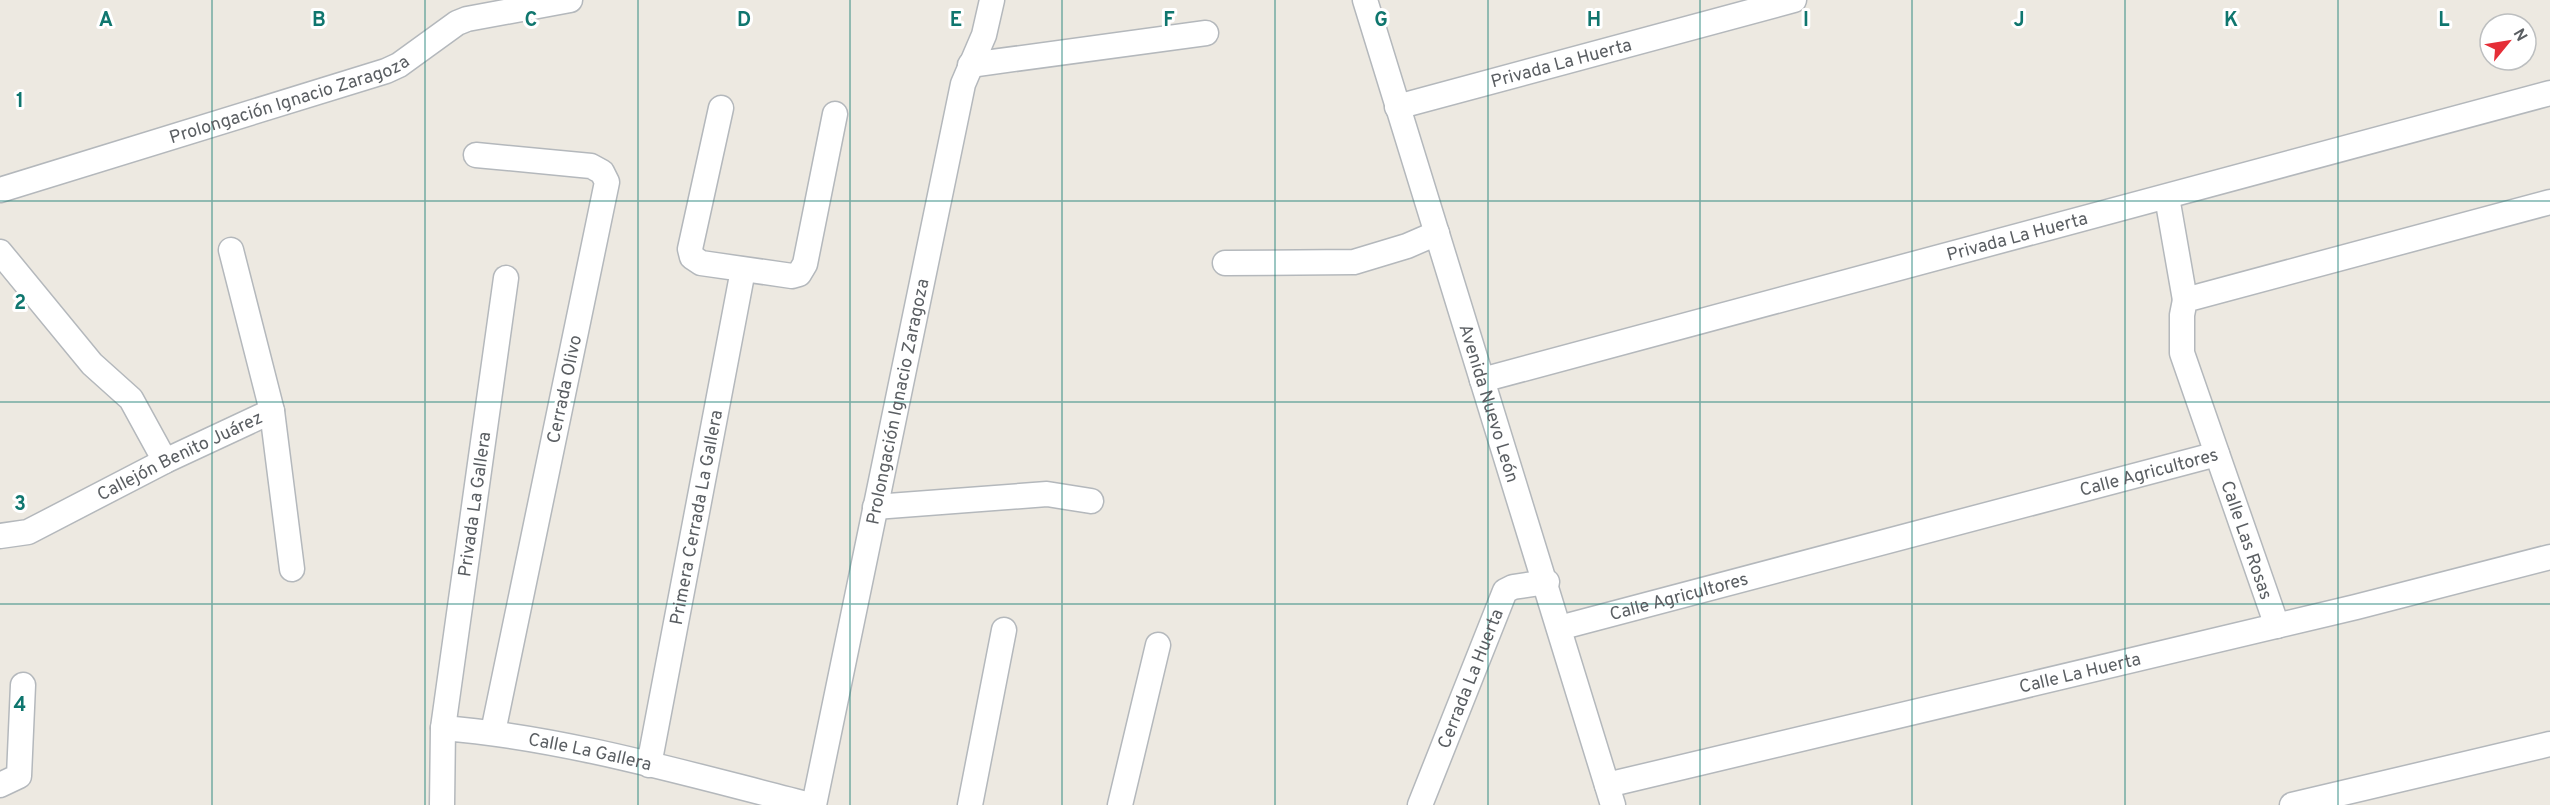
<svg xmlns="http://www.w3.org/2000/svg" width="2550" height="805" font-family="Overpass,sans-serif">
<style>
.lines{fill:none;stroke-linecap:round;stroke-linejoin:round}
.minor-casing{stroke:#b4b8bc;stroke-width:27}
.minor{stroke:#fff;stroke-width:24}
.grid{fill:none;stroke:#0f766e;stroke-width:1.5;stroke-opacity:0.55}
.labels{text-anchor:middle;stroke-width:6;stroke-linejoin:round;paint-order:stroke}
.street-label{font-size:18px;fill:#5a5e62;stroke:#fff}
.grid-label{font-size:20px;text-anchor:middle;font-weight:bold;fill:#0f766e;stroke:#fff;stroke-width:6;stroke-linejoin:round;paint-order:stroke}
</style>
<rect width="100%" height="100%" fill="#ede9e1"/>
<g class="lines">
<defs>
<g id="minor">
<path id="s1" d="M1365,0L1613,805"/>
<path d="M970,65L1206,33"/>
<path id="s2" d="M1397,107L1794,0"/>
<path d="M721,108L690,249L692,257L701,263L792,276L799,274L805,264L835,114"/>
<path d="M476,155L591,166L602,172L607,182L493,732"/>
<path id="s3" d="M0,190L386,71L399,65L457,23L467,19L570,0"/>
<path d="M2167,197L2185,300"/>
<path d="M0,252L92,364L131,399L165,461"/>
<path d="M1225,263L1354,262L1407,246L1437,233"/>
<path id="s4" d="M1482,380L2550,93"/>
<path d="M272,411L292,569"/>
<path d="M875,507L1047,494L1091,501"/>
<path id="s5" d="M0,536L28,532L165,461L272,411L231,250"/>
<path d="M2277,626L2182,353V315L2185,300L2550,202"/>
<path id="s6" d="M1559,628L2217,454"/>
<path id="s7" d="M443,728L506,278"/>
<path id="s8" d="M649,765L743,270"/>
<path d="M0,785L19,776L23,685"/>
<path id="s9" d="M1607,785L2356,607L2550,557"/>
<path id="s10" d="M442,805L443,728C567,738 690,775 811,805"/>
<path id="s11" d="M814,805L963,84L984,35L992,0"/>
<path d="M970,805L1004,630"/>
<path d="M1120,805L1158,645"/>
<path id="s12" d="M1420,805L1505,591L1513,587L1547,582"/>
<path d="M2292,805L2550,744"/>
</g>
</defs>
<use href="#minor" class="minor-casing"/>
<use href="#minor" class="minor"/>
</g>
<path class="grid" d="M212,0V805M425,0V805M638,0V805M850,0V805M1062,0V805M1275,0V805M1488,0V805M1700,0V805M1912,0V805M2125,0V805M2338,0V805M0,201H2550M0,402H2550M0,604H2550"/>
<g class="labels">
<g class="street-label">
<text dy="6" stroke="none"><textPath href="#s2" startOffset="170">Privada La Huerta</textPath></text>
<text dy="6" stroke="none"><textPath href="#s3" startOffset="303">Prolongación Ignacio Zaragoza</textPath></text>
<text dy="6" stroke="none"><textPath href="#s4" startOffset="554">Privada La Huerta</textPath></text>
<text transform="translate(564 389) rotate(-78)" y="6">Cerrada Olivo</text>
<text dy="6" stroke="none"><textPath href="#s11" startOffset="412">Prolongación Ignacio Zaragoza</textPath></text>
<text dy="6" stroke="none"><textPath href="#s1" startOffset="422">Avenida Nuevo León</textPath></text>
<text dy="6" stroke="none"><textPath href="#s5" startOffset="198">Callejón Benito Juárez</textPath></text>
<text dy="6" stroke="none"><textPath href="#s6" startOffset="610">Calle Agricultores</textPath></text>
<text dy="6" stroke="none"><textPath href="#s7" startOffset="226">Privada La Gallera</textPath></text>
<text dy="6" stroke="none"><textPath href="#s8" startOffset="252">Primera Cerrada La Gallera</textPath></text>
<text transform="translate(2247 540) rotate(71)" y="6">Calle Las Rosas</text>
<text dy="6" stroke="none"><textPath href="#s6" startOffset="124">Calle Agricultores</textPath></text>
<text dy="6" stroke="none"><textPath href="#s9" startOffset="486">Calle La Huerta</textPath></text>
<text dy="6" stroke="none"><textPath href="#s12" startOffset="136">Cerrada La Huerta</textPath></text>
<text dy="6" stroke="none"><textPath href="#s10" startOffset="226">Calle La Gallera</textPath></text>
</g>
</g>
<g class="grid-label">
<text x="106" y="26">A</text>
<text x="319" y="26">B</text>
<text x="531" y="26">C</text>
<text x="744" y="26">D</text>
<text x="956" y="26">E</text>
<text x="1169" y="26">F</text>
<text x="1381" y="26">G</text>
<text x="1594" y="26">H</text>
<text x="1806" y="26">I</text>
<text x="2019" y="26">J</text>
<text x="2231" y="26">K</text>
<text x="2444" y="26">L</text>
<text x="20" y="107">1</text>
<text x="20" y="309">2</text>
<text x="20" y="510">3</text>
<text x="20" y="711">4</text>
</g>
<g transform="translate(2508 42) rotate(60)"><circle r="28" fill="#ffffff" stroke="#bdbfc0" stroke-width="1.5"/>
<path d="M0-4.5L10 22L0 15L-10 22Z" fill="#e52e37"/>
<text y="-9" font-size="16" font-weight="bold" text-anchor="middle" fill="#5a5e62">N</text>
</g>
</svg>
